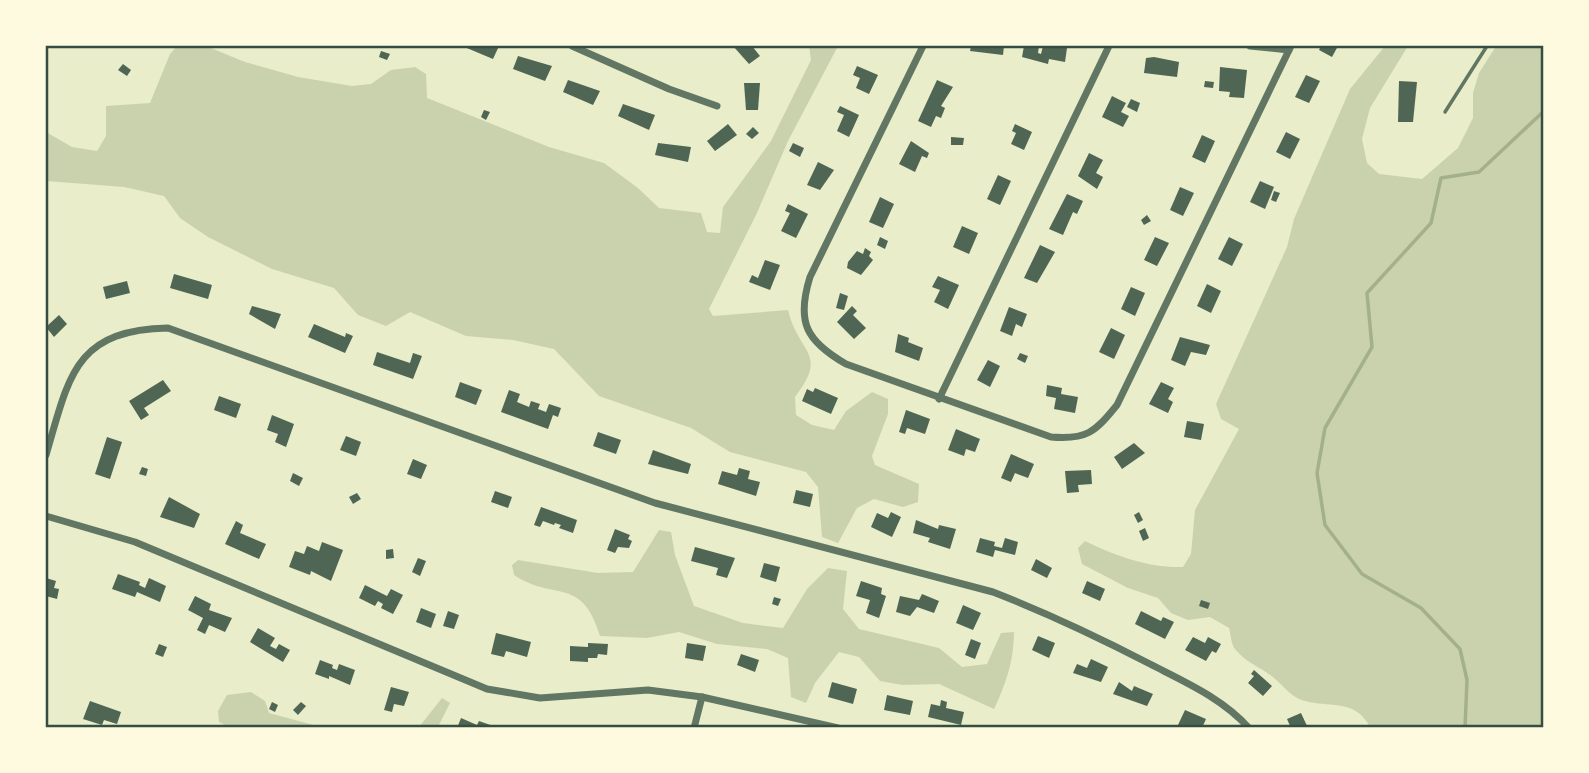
<svg xmlns="http://www.w3.org/2000/svg" width="1589" height="773" font-family="Roboto,sans-serif">
<style>
.green{fill:#cad2ad}
.lines{fill:none;stroke-linecap:round;stroke-linejoin:round}
.stream{stroke:#a3b18a;stroke-width:3.5}
.building{fill:#4f6655}
.service{stroke:#617663;stroke-width:3.5}
.minor{stroke:#617663;stroke-width:7}
.neatline{fill:none;stroke:#344e41;stroke-width:2.5}
</style>
<rect width="100%" height="100%" fill="#e9edc9"/>
<g class="green">
<path d="M177,46H206L245,62L298,77L352,86L371,84L391,70L415,67L426,74L427,98L549,147L604,163L638,188L659,208L701,213L707,232L720,233L723,207L771,141L811,60L809,46H838L788,141L756,215L709,309L713,316L788,310C799,355 829,352 795,397L796,415L812,425L834,430L846,411L872,392L888,399V414L872,456L875,465L919,484L918,502L903,507L874,499L857,508L838,543L822,537L818,487L806,472L730,452L691,428L599,396L554,349L513,340L466,336L410,312L386,326L358,315L334,288L272,269L208,237L180,218L164,196L124,187L46,181V132L72,147L97,151L106,136V106L150,103L170,54Z"/>
<path d="M1385,46H1408L1370,108L1362,139L1367,163L1379,174L1422,179L1458,148L1473,118V93L1479,73L1496,46H1543V727H1370C1356,700 1333,707 1309,702C1292,699 1286,688 1274,678C1261,667 1246,663 1235,649C1231,644 1231,635 1229,628L1210,617L1188,620L1171,613L1158,598L1128,588L1082,564L1078,548L1085,541C1116,556 1148,568 1183,567L1191,554L1195,510L1239,429L1221,419L1216,404L1287,247L1294,219L1350,89Z"/>
<path d="M659,530L671,532L675,555L694,606L743,623L783,628L807,589L828,568L847,571L843,609L859,629L939,648L962,667L987,664L1001,633L1014,632C1014,660 1006,684 994,709L939,684L902,685L880,681L859,657L839,652L815,683L806,703L791,697L788,658L767,649L717,644L679,632L647,638L600,636C582,575 554,602 514,575L512,565L518,560L598,573L633,572Z"/>
<path d="M251,692L265,701L269,713L321,727H229L219,722L218,711L227,695Z"/>
<path d="M442,698L450,703L438,727H419Z"/>
</g>
<g class="lines">
<path class="stream" d="M1465,728L1467,680L1460,649L1421,608L1362,574L1325,525L1317,473L1325,428L1372,347L1367,293L1431,223L1441,178L1479,172L1544,111"/>
</g>
<g class="building">
<path d="M462,46H499L493,59Z"/>
<path d="M733,46H752L760,56L749,64Z"/>
<path d="M971,46H1004L1003,55L970,51Z"/>
<path d="M1024,46H1039L1038,53L1041,54L1043,46L1067,48L1065,62L1049,59L1048,64L1022,57Z"/>
<path d="M1321,46H1338L1332,57L1319,50Z"/>
<path d="M381,51L390,54L387,60L379,57Z"/>
<path d="M518,56L552,66L545,81L513,69Z"/>
<path d="M1154,57L1179,62L1177,77L1144,73L1146,58Z"/>
<path d="M123,64L131,70L127,76L118,70Z"/>
<path d="M857,66L878,75L869,94L856,88L860,78L853,75Z"/>
<path d="M1220,67L1247,70L1244,98L1229,97L1230,92L1219,91Z"/>
<path d="M1306,75L1320,81L1309,103L1295,97Z"/>
<path d="M568,80L600,91L593,105L563,92Z"/>
<path d="M937,80L953,87L941,106L945,108L941,118L936,116L931,127L918,121Z"/>
<path d="M1205,81L1214,82L1213,88L1204,87Z"/>
<path d="M1399,81L1417,82L1413,122H1398Z"/>
<path d="M744,83H760L758,110H746Z"/>
<path d="M1112,96L1126,103L1121,112L1129,116L1123,127L1102,117Z"/>
<path d="M1131,99L1140,103L1137,112L1127,107Z"/>
<path d="M623,104L655,115L649,130L618,116Z"/>
<path d="M840,106L859,115L849,137L837,131L844,115L837,112Z"/>
<path d="M484,110L490,112L486,120L481,117Z"/>
<path d="M728,124L737,135L715,151L707,141Z"/>
<path d="M1015,124L1032,132L1024,150L1011,144L1016,133L1012,131Z"/>
<path d="M753,127L759,133L752,139L746,134Z"/>
<path d="M1286,132L1300,139L1290,159L1276,152Z"/>
<path d="M1202,135L1215,141L1205,163L1192,157Z"/>
<path d="M951,137L964,138L963,145H951Z"/>
<path d="M911,141L929,153L927,158L922,156L915,172L899,164Z"/>
<path d="M658,143L691,147L688,162L655,155Z"/>
<path d="M793,143L804,148L800,157L789,151Z"/>
<path d="M1089,153L1103,160L1096,173L1103,177L1097,189L1078,176Z"/>
<path d="M818,162L834,170L820,190L807,185Z"/>
<path d="M998,175L1011,181L1000,205L987,199Z"/>
<path d="M1260,181L1274,187L1265,209L1250,202Z"/>
<path d="M1180,187L1194,193L1183,216L1170,210Z"/>
<path d="M1274,191L1280,193L1276,202L1271,200Z"/>
<path d="M1067,194L1083,201L1077,214L1073,212L1063,235L1049,229Z"/>
<path d="M880,197L894,204L883,228L869,222Z"/>
<path d="M788,204L808,214L796,238L781,231L790,213L785,211Z"/>
<path d="M1147,215L1151,221L1144,225L1141,220Z"/>
<path d="M962,226L978,233L969,254L953,247Z"/>
<path d="M880,237L888,241L885,249L877,245Z"/>
<path d="M1155,237L1169,243L1157,266L1144,260Z"/>
<path d="M1229,237L1243,244L1232,266L1218,259Z"/>
<path d="M1040,245L1055,252L1037,283L1024,278Z"/>
<path d="M865,248L871,252L869,256L873,260L861,275L847,268L848,262L857,251L863,254Z"/>
<path d="M765,260L780,265L770,290L749,282L752,275L758,278Z"/>
<path d="M174,274L212,285L208,299L170,288Z"/>
<path d="M938,276L959,285L948,309L934,302L940,290L932,287Z"/>
<path d="M127,281L130,293L106,299L103,287Z"/>
<path d="M1207,284L1221,291L1211,313L1197,306Z"/>
<path d="M1131,287L1145,293L1135,316L1121,309Z"/>
<path d="M840,293L848,296L844,310L836,308Z"/>
<path d="M252,306L281,314L275,329L249,314Z"/>
<path d="M852,306L857,311L853,315L866,328L854,339L837,322Z"/>
<path d="M1009,307L1027,314L1022,327L1016,324L1012,336L1000,331Z"/>
<path d="M59,315L67,324L54,337L46,327Z"/>
<path d="M314,324L345,337L346,333L353,336L345,353L308,337Z"/>
<path d="M1111,328L1125,335L1114,359L1099,352Z"/>
<path d="M898,334L909,338L908,342L923,348L919,361L895,352Z"/>
<path d="M1180,337L1210,345L1206,355L1191,352L1185,366L1171,360Z"/>
<path d="M377,352L410,363L413,353L422,356L413,379L373,365Z"/>
<path d="M1020,353L1028,356L1025,363L1017,359Z"/>
<path d="M988,360L1000,366L990,387L977,380Z"/>
<path d="M163,380L171,391L144,408L149,415L141,420L129,401Z"/>
<path d="M460,382L482,390L476,405L455,397Z"/>
<path d="M1161,382L1174,388L1168,399L1173,402L1168,413L1149,404Z"/>
<path d="M1047,385L1062,388L1061,394L1078,397L1075,413L1054,409L1056,398L1046,396Z"/>
<path d="M815,388L838,398L831,414L802,401L807,389L813,392Z"/>
<path d="M509,390L520,394L517,402L529,407L531,401L540,404L538,409L546,412L549,404L561,408L558,417L553,415L548,429L501,412Z"/>
<path d="M219,396L241,404L236,418L214,410Z"/>
<path d="M906,410L930,419L925,434L907,428L905,434L899,432Z"/>
<path d="M272,415L294,424L286,447L275,442L278,434L267,430Z"/>
<path d="M1187,421L1204,424L1201,440L1184,437Z"/>
<path d="M956,429L980,439L975,452L966,449L964,456L948,450Z"/>
<path d="M598,432L621,440L616,454L593,446Z"/>
<path d="M346,436L361,442L356,456L340,450Z"/>
<path d="M107,437L122,442L110,479L95,474Z"/>
<path d="M1134,443L1145,453L1122,469L1114,457Z"/>
<path d="M653,450L691,464L688,474L648,464Z"/>
<path d="M1011,454L1034,464L1028,478L1015,473L1011,482L1001,478Z"/>
<path d="M413,459L427,465L421,479L407,474Z"/>
<path d="M142,467L148,469L146,476L139,474Z"/>
<path d="M739,468L750,471L748,479L760,482L756,496L718,484L722,471L737,475Z"/>
<path d="M1091,470L1092,484L1078,485L1079,492L1067,493L1065,471Z"/>
<path d="M293,473L303,478L299,486L290,481Z"/>
<path d="M796,490L813,494L810,507L793,503Z"/>
<path d="M495,491L512,497L508,508L491,502Z"/>
<path d="M357,493L361,499L353,504L349,497Z"/>
<path d="M169,497L200,514L194,528L160,517Z"/>
<path d="M541,507L577,520L573,533L559,528L561,525L555,523L554,525L543,521L540,527L534,525Z"/>
<path d="M891,512L901,517L892,537L871,527L877,513L888,518Z"/>
<path d="M1139,512L1143,520L1138,523L1134,515Z"/>
<path d="M916,520L938,529L939,525L956,529L950,549L928,542L930,538L913,533Z"/>
<path d="M236,521L243,525L240,533L266,544L259,559L225,544Z"/>
<path d="M1145,528L1149,538L1143,541L1139,531Z"/>
<path d="M615,529L630,535L628,539L632,541L629,548L618,547L615,553L607,550Z"/>
<path d="M980,538L995,542L994,546L1002,548L1005,538L1018,542L1015,555L995,550L993,557L976,552Z"/>
<path d="M322,542L343,550L331,581L311,571L310,575L289,567L295,551L304,554L307,546L319,551Z"/>
<path d="M695,547L735,558L727,578L716,575L718,568L691,561Z"/>
<path d="M393,549L394,558L386,559V550Z"/>
<path d="M418,558L426,561L420,576L412,572Z"/>
<path d="M1036,559L1052,568L1047,578L1031,570Z"/>
<path d="M764,563L780,567L776,582L760,577Z"/>
<path d="M118,574L140,582L139,585L145,588L149,578L166,586L160,602L137,592L135,597L112,589Z"/>
<path d="M46,578L56,581L54,588L59,589L57,599L46,596Z"/>
<path d="M861,581L882,588L881,594L886,596L879,618L866,613L870,600L856,596Z"/>
<path d="M1087,581L1105,589L1100,601L1082,593Z"/>
<path d="M365,585L387,596L391,589L403,595L393,614L381,608L383,604L378,601L375,606L359,598Z"/>
<path d="M922,594L939,601L934,613L917,607L910,616L896,612L900,596L919,600Z"/>
<path d="M195,596L211,604L209,610L232,618L225,632L209,625L205,634L197,630L203,618L188,610Z"/>
<path d="M774,597L781,599L778,606L772,604Z"/>
<path d="M1201,600L1210,603L1208,609L1199,606Z"/>
<path d="M963,605L981,613L973,630L956,623Z"/>
<path d="M421,608L436,614L431,628L416,622Z"/>
<path d="M448,611L459,615L454,629L443,626Z"/>
<path d="M1141,611L1161,621L1163,617L1174,622L1165,639L1135,624Z"/>
<path d="M258,628L275,638L270,646L276,649L279,644L290,650L283,662L250,642Z"/>
<path d="M496,633L531,642L527,657L506,651L504,657L491,654Z"/>
<path d="M1038,636L1055,643L1049,658L1032,650Z"/>
<path d="M1193,637L1205,643L1208,637L1221,644L1216,653L1212,651L1206,661L1185,650Z"/>
<path d="M971,639L981,643L975,659L965,655Z"/>
<path d="M588,643L608,644L607,655L598,654L597,658H588V662L570,661V646L588,647Z"/>
<path d="M687,643L706,646L703,661L685,658Z"/>
<path d="M159,644L167,647L163,657L155,654Z"/>
<path d="M741,654L759,660L755,672L737,665Z"/>
<path d="M1091,659L1108,667L1101,682L1073,673L1077,664L1087,668Z"/>
<path d="M320,660L333,665L332,668L337,670L339,664L355,670L350,685L329,676V679L315,674Z"/>
<path d="M1254,670L1272,686L1263,696L1248,683L1254,676L1251,674Z"/>
<path d="M832,682L857,689L853,704L828,697Z"/>
<path d="M1119,682L1132,691L1134,686L1153,694L1147,706L1113,694Z"/>
<path d="M391,687L409,692L404,706L394,704L392,712L384,710Z"/>
<path d="M887,695L913,701L910,715L884,710Z"/>
<path d="M941,700L947,702L946,708L964,712L961,725L928,717L931,704L940,706Z"/>
<path d="M90,701L121,712L117,724L104,720L102,725L83,719Z"/>
<path d="M272,702L278,705L275,712L269,709Z"/>
<path d="M301,702L306,706L298,715L293,710Z"/>
<path d="M1185,710L1206,719L1202,728L1178,725Z"/>
<path d="M1301,713L1308,728H1291L1287,719Z"/>
<path d="M461,718L477,725L479,721L499,728H457Z"/>
</g>
<g class="lines">
<path class="service" d="M1445,112L1487,46"/>
<g class="minor">
<path d="M572,46L669,89L717,106"/>
<path d="M923,46L810,277C796,322 806,341 846,364L1051,437C1087,440 1095,432 1117,405L1291,46"/>
<path d="M1250,46L1289,50"/>
<path d="M939,399L1109,46"/>
<path d="M46,455C69,377 74,330 168,328L655,503L993,592C1047,613 1098,637 1150,664C1185,682 1222,698 1249,728"/>
<path d="M46,516L135,542L487,689L540,698L648,690L702,697L838,728"/>
<path d="M694,728L702,697"/>
</g>
</g>
<rect width="1589" height="773" fill="none" stroke="#fefae0" stroke-width="94"/>
<rect x="47" y="47" width="1495" height="679" class="neatline"/>
</svg>
